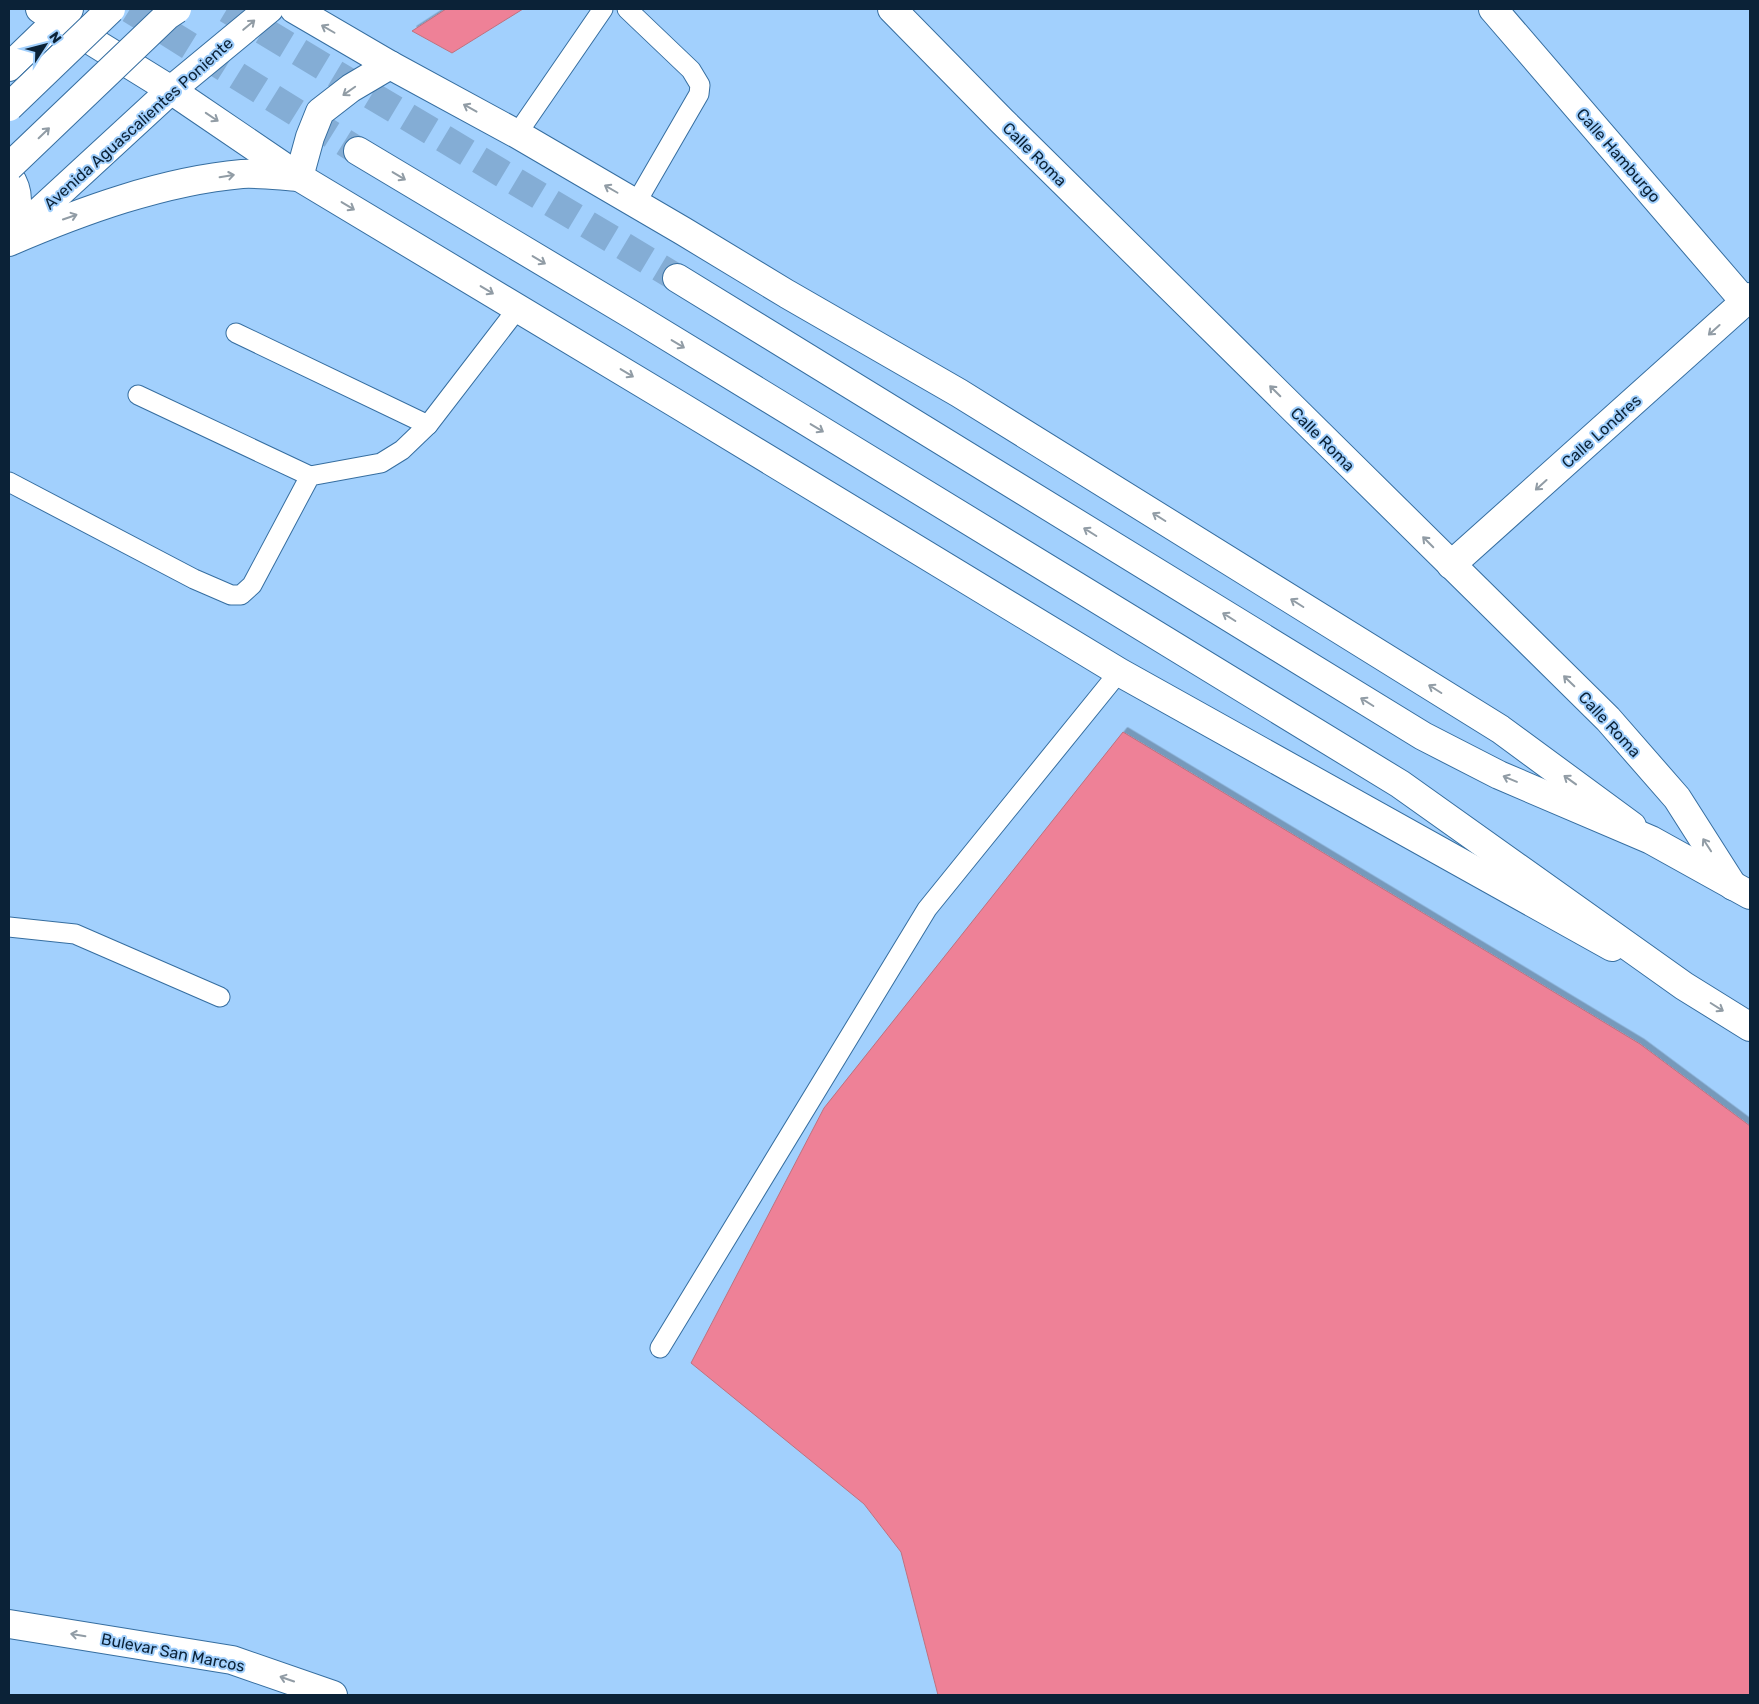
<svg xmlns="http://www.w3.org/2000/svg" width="1759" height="1704" font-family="Rubik,sans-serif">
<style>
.building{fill:#ee8197;stroke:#bf717f;filter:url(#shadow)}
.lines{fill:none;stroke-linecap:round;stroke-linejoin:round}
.primary-tunnel{stroke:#84add5;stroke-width:28;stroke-dasharray:28 14;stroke-linecap:butt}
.lane-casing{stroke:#366ea0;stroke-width:21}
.street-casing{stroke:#366ea0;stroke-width:30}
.secondary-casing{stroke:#366ea0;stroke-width:30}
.primary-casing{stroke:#366ea0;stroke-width:30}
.lane{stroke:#fff;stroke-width:19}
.street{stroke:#fff;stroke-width:28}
.secondary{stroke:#fff;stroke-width:28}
.primary{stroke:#fff;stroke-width:28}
.primary-bridge-casing{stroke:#366ea0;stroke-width:30;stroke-linecap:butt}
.primary-bridge{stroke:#fff;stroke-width:28}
.oneway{stroke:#919ca5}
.labels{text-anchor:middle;stroke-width:4;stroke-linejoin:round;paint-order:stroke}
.street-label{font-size:16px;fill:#0b2237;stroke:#a2d0fd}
</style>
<defs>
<filter id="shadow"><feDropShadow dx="4.5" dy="-4.5" stdDeviation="0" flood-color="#0004"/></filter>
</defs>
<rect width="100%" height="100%" fill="#a2d0fd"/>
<g class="building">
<path d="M446,9H523L452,53L412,31Z"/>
<path d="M1123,732L1640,1044L1750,1126V1695H938L901,1552L864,1504L691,1363L824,1108Z"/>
</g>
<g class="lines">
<g class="primary-tunnel">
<path d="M130,9L358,151"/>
<path d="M227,9L677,278"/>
</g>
<defs>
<g id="lane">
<path d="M627,9L691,70L700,85L699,94L636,203"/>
<path d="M517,134L603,9"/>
<path d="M236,333L428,425"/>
<path d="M138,395L310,476"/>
<path d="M9,482L194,579L231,595H241L252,585L310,476L381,463L402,450L428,425L518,308"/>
<path d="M9,927L75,934L220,997"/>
<path d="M660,1348L927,909L1119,672"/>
</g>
<g id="street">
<path d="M892,9L1002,121L1608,719L1677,798L1733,886"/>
<path d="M1493,9L1745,302"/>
<path d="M1451,565L1750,297"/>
</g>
<g id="secondary">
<path d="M40,9L171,90L299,177L677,404L1119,672L1612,947"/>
<path d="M294,9L390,65L517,134L683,231L787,294L959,393L1500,729L1632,826"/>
<path d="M9,67L69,9"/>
<path d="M9,176C22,194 17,212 9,231"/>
<path d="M19,230L171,90L269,9"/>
<path d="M9,242C81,211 163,181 242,174C261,173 281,176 299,177L310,137L320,112L351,88L390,65"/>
<path d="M9,1624L232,1660L333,1695"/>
</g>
<g id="primary">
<path d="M358,151L634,316L1400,784L1684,986L1750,1027"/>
<path d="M677,278L1423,736L1499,775L1651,840L1750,895"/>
</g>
</defs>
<use href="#lane" class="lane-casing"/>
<use href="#street" class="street-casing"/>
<use href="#secondary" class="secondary-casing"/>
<use href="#primary" class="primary-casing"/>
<use href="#lane" class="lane"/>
<use href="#street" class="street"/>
<use href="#secondary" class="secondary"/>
<use href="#primary" class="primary"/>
<defs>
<g id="primary-bridge">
<path d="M9,107L111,9"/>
<path d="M9,167L168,15L177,9"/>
</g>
</defs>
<use href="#primary-bridge" class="primary-bridge-casing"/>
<use href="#primary-bridge" class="primary-bridge"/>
</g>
<defs><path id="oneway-shaft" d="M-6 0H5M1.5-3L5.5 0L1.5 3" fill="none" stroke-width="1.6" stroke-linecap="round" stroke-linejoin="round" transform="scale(1.25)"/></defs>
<g class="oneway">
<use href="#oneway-shaft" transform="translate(249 25) rotate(-40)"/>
<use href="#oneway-shaft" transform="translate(328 29) rotate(-150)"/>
<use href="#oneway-shaft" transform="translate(349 91) rotate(145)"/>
<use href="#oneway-shaft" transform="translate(470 108) rotate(-151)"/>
<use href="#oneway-shaft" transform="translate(212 117) rotate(34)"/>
<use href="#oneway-shaft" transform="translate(44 133) rotate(-44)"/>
<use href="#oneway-shaft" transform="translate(227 176) rotate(-9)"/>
<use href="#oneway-shaft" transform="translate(399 176) rotate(31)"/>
<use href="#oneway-shaft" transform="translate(611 189) rotate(-150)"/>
<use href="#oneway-shaft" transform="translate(348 206) rotate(31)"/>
<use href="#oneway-shaft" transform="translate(70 217) rotate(-19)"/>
<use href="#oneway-shaft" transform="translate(539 260) rotate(31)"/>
<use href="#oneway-shaft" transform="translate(487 290) rotate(31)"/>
<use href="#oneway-shaft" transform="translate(1714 330) rotate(138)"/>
<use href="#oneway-shaft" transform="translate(678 344) rotate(31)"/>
<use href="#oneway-shaft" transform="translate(627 373) rotate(31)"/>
<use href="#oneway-shaft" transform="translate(1275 391) rotate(-135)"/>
<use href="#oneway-shaft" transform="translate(817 428) rotate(31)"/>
<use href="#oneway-shaft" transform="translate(1541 485) rotate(138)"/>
<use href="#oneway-shaft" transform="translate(1159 517) rotate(-148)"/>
<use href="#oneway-shaft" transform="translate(1090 532) rotate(-148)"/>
<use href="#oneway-shaft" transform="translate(1428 542) rotate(-135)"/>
<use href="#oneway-shaft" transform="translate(1297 603) rotate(-148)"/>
<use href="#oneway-shaft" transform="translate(1229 617) rotate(-148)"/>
<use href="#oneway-shaft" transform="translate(1569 681) rotate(-136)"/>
<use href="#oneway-shaft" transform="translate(1435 689) rotate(-148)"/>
<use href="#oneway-shaft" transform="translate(1367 702) rotate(-148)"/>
<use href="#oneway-shaft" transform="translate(1510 779) rotate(-157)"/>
<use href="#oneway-shaft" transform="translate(1570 780) rotate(-144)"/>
<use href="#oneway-shaft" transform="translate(1707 845) rotate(-123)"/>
<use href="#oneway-shaft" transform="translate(1717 1007) rotate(32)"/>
<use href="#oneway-shaft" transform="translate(78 1635) rotate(-171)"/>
<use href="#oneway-shaft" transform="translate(287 1679) rotate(-161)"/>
</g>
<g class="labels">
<g class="street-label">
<text transform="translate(138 123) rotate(-42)" y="6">Avenida Aguascalientes Poniente</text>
<text transform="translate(1035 154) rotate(45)" y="6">Calle Roma</text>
<text transform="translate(1619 155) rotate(49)" y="6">Calle Hamburgo</text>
<text transform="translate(1601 431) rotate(-42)" y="6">Calle Londres</text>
<text transform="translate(1323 439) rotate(45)" y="6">Calle Roma</text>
<text transform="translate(1610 724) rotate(47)" y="6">Calle Roma</text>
<text transform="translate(173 1652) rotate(11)" y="6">Bulevar San Marcos</text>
</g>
</g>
<rect width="1759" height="1704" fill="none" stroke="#0b2237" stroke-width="20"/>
<g transform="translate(45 45) rotate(54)" stroke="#a2d0fd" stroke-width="4" paint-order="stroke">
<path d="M0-4L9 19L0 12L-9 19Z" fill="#0b2237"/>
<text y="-8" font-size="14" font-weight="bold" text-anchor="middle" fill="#0b2237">N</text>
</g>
</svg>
